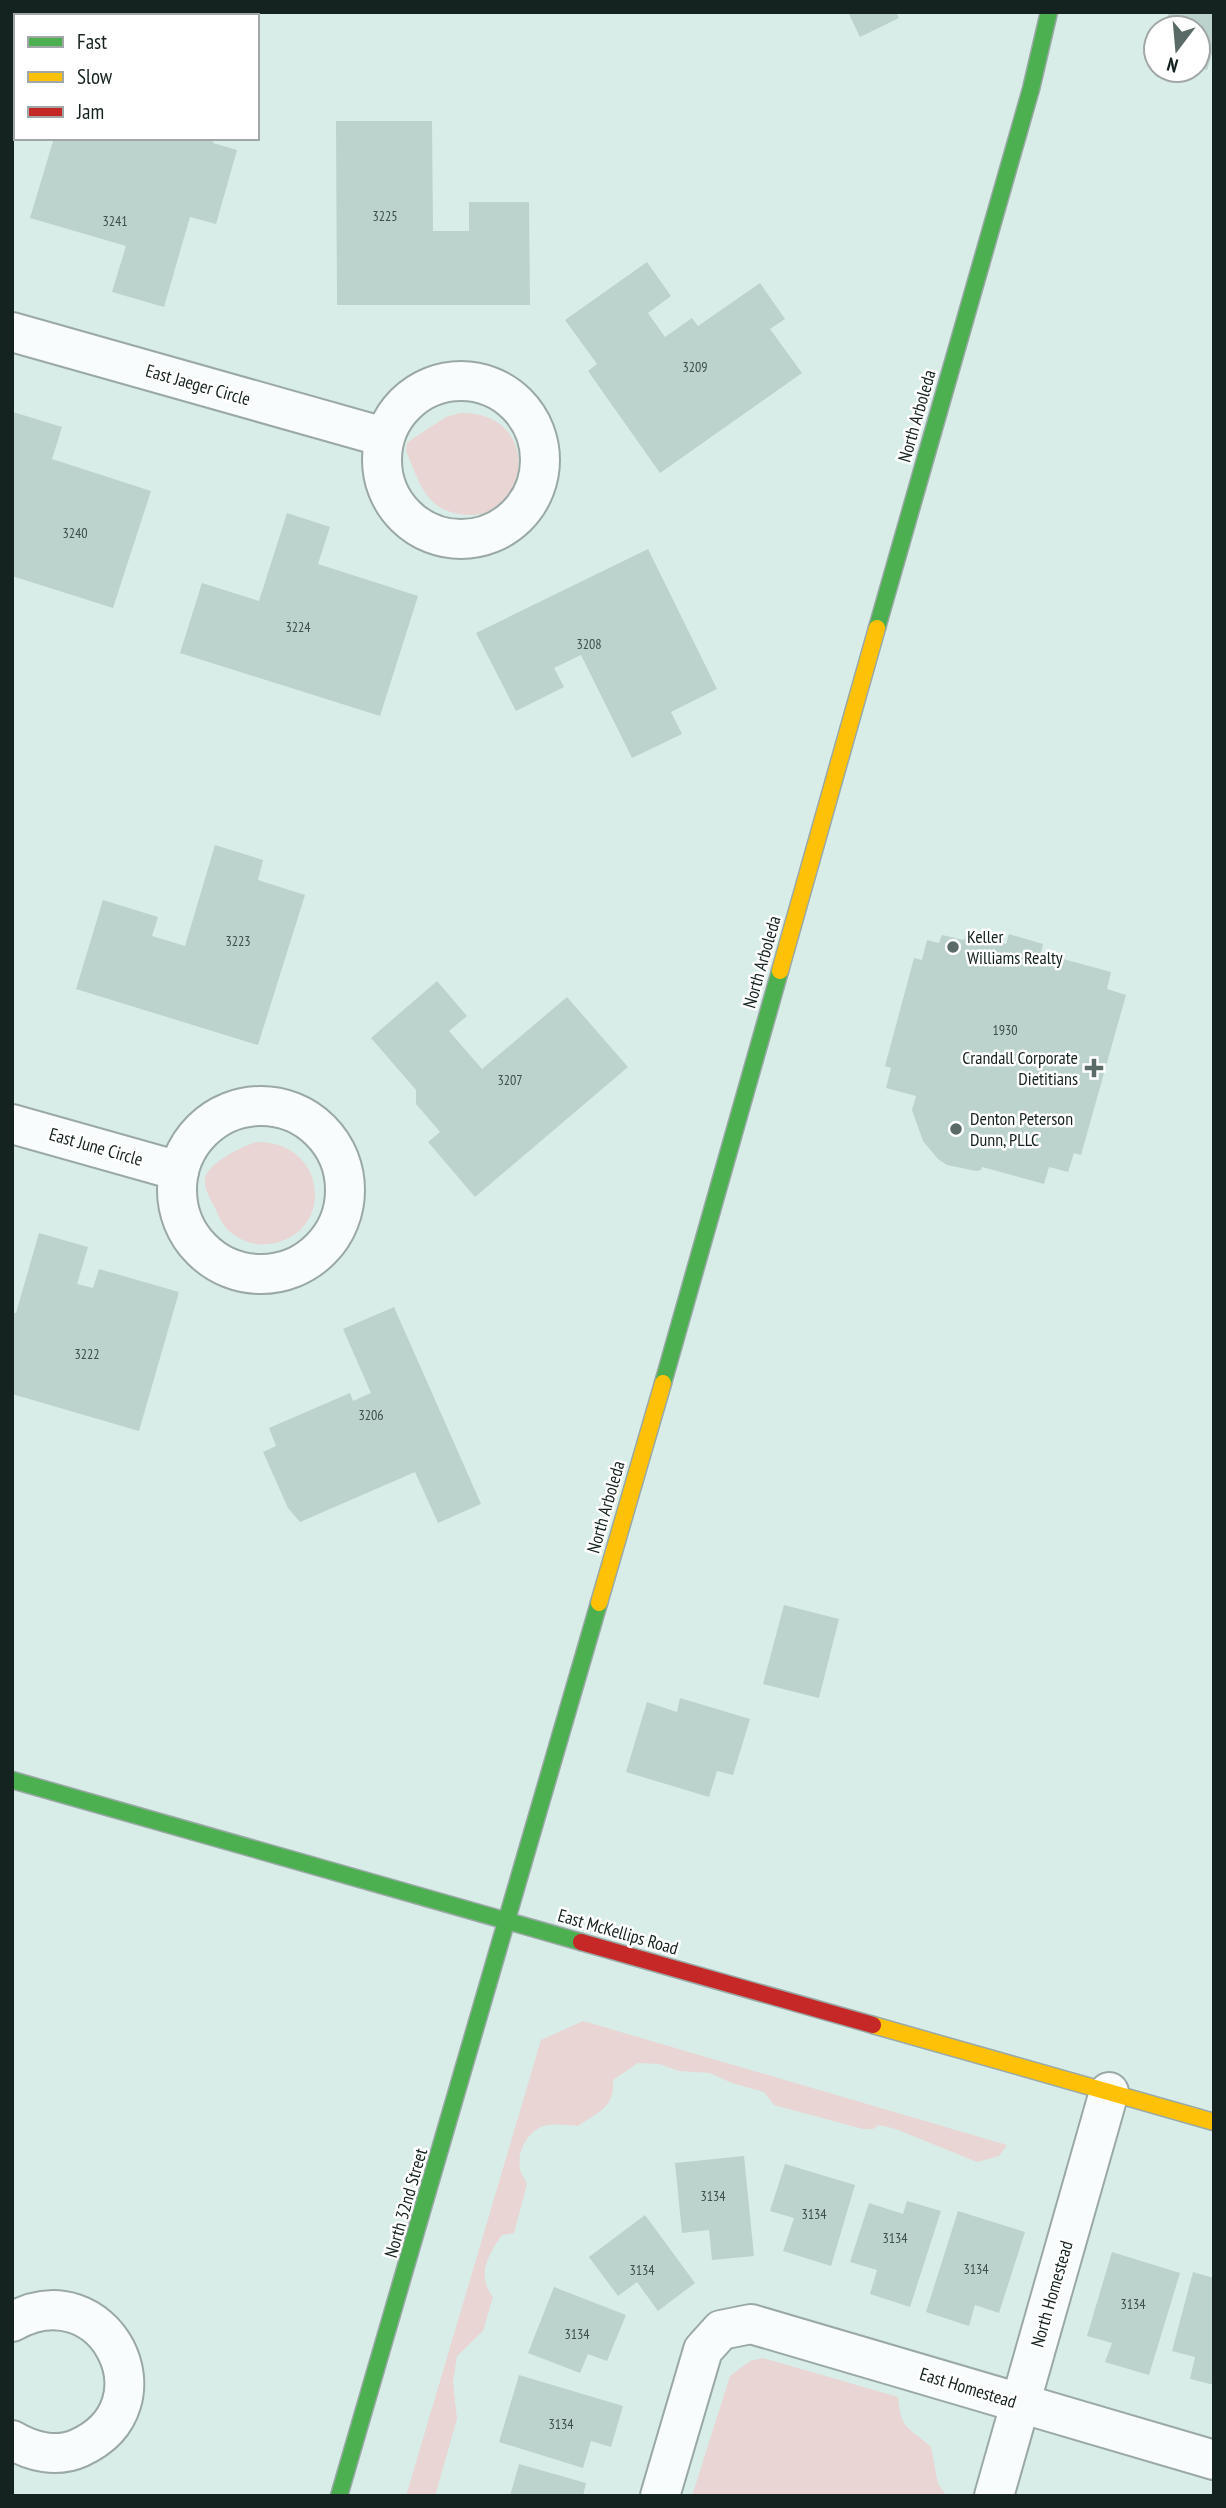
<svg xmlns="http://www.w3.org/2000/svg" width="1226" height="2508" font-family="'PT Sans Narrow',sans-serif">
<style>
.green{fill:#e8d5d4}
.building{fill:#bbd2cd}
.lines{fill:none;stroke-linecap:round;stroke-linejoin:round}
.street-casing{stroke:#9aa9a6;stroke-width:42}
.fast-casing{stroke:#9aa9a6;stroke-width:19}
.slow-casing{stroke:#9aa9a6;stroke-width:19}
.jam-casing{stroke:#9aa9a6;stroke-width:19}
.street{stroke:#f9fcfc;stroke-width:38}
.fast{stroke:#4caf50;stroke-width:16}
.slow{stroke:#ffc107;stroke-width:16}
.jam{stroke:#c62828;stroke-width:16}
.poi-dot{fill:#5a6a66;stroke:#fff;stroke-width:2.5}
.labels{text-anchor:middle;stroke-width:5;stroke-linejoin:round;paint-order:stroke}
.number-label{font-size:14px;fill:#3e4f4b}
.street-label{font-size:18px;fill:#152320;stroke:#fff}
.poi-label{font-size:18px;fill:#152320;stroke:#fff;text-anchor:start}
</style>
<rect width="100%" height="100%" fill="#d9ede8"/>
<g class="green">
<path d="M460,413C546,411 530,527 459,514C448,512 438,508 430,499C419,487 413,466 406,451L407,443L412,439L446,417Z"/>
<path d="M256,1142C331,1141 334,1238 268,1244C254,1246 239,1240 229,1231C222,1225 219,1216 215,1208C211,1200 203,1187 205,1178C209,1162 242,1147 256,1142Z"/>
<path d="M583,2021L1007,2145L999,2156L977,2162L896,2129L879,2125L873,2129H863L774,2105L764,2092L732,2083L710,2073L679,2071L659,2064L638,2063L613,2080C615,2108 598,2112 578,2126C566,2125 555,2123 543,2126C527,2132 517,2152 520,2168C520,2173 525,2179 527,2184L514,2233L502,2235C488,2255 476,2275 493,2297L483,2331L457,2356L453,2382L457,2419L435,2496H406L541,2040Z"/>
<path d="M763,2358L898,2397C901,2431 909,2427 931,2447L938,2484L947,2496H692L730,2376L750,2361Z"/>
</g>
<g class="building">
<path d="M848,12H896L899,18L860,37Z"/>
<path d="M1169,12H1214V47L1207,70L1198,67V28H1164Z"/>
<path d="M336,121H432L433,231H469V202H529L530,305H337Z"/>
<path d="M54,138H214L213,143L237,150L216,224L190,217L164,307L112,292L126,246L30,218Z"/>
<path d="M647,262L671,296L648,313L665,337L692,318L698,326L760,283L785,319L770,329L802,373L660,473L588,371L597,364L565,320Z"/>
<path d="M13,412L62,427L52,459L151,491L113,608L12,576Z"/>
<path d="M287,513L330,527L318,564L418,596L380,716L180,653L202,583L259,601Z"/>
<path d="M648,549L717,689L671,712L682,734L632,758L581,655L554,668L564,687L516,711L476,633Z"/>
<path d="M215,845L263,860L258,880L305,895L258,1045L76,989L103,900L158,917L152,936L185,946Z"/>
<path d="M967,932L1006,944L1009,934L1043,944L1041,953L1111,972L1107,989L1126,995L1081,1155L1074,1153L1068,1172L1049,1167L1044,1184L982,1167L981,1170L976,1171L947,1165L938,1159L923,1141L912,1110L916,1096L886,1088L891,1068L885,1066L914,958L922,960L927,940L939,943L942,935L964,940Z"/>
<path d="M437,981L467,1016L449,1031L482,1069L567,997L628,1067L475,1197L428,1142L440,1132L416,1104V1090L371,1038Z"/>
<path d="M39,1233L88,1247L77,1284L93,1288L99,1269L179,1292L139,1431L12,1394V1312L16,1313Z"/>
<path d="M394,1307L481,1504L438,1523L415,1472L300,1522L288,1508L263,1452L276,1446L269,1428L350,1393L353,1401L371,1393L343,1329Z"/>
<path d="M784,1605L839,1619L819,1698L763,1684Z"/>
<path d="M680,1698L750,1719L733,1775L717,1771L709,1797L626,1772L647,1702L677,1712Z"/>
<path d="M744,2156L754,2256L712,2260L709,2230L682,2233L675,2163Z"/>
<path d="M785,2164L855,2185L831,2266L783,2251L794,2218L770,2211Z"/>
<path d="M907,2201L941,2211L910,2307L870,2294L877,2270L850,2262L869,2203L903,2214Z"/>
<path d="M958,2211L1025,2232L999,2313L975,2305L969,2326L926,2312Z"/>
<path d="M645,2215L695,2283L658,2311L637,2282L618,2296L589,2257Z"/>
<path d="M1112,2252L1180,2273L1149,2375L1105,2362L1112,2343L1087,2336Z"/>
<path d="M1193,2272L1214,2278V2385L1190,2379L1195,2357L1172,2351Z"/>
<path d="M554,2287L626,2315L607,2361L588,2354L580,2373L528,2353Z"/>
<path d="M519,2375L623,2406L611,2447L591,2441L583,2468L499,2442Z"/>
<path d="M519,2464L586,2483L583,2496H510Z"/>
</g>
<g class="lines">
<defs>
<g id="street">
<path d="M12,332L384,437"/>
<circle cx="461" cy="460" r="79"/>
<circle cx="261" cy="1190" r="84"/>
<path d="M12,1124L179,1171"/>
<path d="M12,2322C104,2270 174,2405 79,2448C57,2458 32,2452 12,2440"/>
<path d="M660,2496L703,2350L721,2330L751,2324L1214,2460"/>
<path d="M994,2496L1109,2092"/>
</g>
<g id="fast">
<path d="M877,628L1031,89L1049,12"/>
<path d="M663,1383L780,971"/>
<path d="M12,1780L581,1942"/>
<path d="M339,2496L599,1603"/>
</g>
<g id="slow">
<path d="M780,971L877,628"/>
<path d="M599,1603L663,1383"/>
<path d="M873,2025L1214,2122"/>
</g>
<path id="jam" d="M581,1942L873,2025"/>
</defs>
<use href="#street" class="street-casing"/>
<use href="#fast" class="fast-casing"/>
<use href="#slow" class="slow-casing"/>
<use href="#jam" class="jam-casing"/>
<use href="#street" class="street"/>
<use href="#fast" class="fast"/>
<use href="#slow" class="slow"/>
<use href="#jam" class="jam"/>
</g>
<g class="poi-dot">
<circle cx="953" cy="947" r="7"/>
<path d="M1090.5 1057.5h7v7h7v7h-7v7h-7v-7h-7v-7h7z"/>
<circle cx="956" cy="1129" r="7"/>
</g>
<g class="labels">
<g class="number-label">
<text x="385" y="221">3225</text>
<text x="115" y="226">3241</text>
<text x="695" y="372">3209</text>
<text x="75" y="538">3240</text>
<text x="298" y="632">3224</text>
<text x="589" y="649">3208</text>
<text x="238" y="946">3223</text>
<text x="1005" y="1035">1930</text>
<text x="510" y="1085">3207</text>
<text x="87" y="1359">3222</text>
<text x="371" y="1420">3206</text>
<text x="713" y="2201">3134</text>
<text x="814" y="2219">3134</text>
<text x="895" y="2243">3134</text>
<text x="976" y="2274">3134</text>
<text x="642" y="2275">3134</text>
<text x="1133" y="2309">3134</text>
<text x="577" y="2339">3134</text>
<text x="561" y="2429">3134</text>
</g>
<g class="street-label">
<text transform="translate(198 385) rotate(16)" y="6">East Jaeger Circle</text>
<text transform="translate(917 416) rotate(-74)" y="6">North Arboleda</text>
<text transform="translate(762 962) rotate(-74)" y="6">North Arboleda</text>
<text transform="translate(96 1147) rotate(16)" y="6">East June Circle</text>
<text transform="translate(606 1507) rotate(-74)" y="6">North Arboleda</text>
<text transform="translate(618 1932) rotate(16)" y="6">East McKellips Road</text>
<text transform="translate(406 2203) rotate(-74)" y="6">North 32nd Street</text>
<text transform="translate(1052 2294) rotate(-74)" y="6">North Homestead</text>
<text transform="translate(968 2388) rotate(17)" y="6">East Homestead</text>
</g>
<g class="poi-label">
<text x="967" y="943">Keller<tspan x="967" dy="21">Williams Realty</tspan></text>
<text x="1078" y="1064" text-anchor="end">Crandall Corporate<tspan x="1078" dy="21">Dietitians</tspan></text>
<text x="970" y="1125">Denton Peterson<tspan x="970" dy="21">Dunn, PLLC</tspan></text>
</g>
</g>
<rect width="1226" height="2508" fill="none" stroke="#152320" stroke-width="28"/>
<rect x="14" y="14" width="245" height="126" fill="#ffffff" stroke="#a1a7a6" stroke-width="2"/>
<rect x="28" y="37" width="35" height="10" fill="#4caf50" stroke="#a1a7a6" stroke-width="2"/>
<text x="77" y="49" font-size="21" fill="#152320">Fast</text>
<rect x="28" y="72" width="35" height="10" fill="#ffc107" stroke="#a1a7a6" stroke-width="2"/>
<text x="77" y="84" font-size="21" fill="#152320">Slow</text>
<rect x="28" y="107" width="35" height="10" fill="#c62828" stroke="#a1a7a6" stroke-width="2"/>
<text x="77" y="119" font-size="21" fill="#152320">Jam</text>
<g transform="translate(1177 49) rotate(196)"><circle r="33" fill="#ffffff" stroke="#a1a7a6" stroke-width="2"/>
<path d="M0-5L12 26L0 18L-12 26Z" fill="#5a6a66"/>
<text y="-10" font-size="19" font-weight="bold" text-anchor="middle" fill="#152320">N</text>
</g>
</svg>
